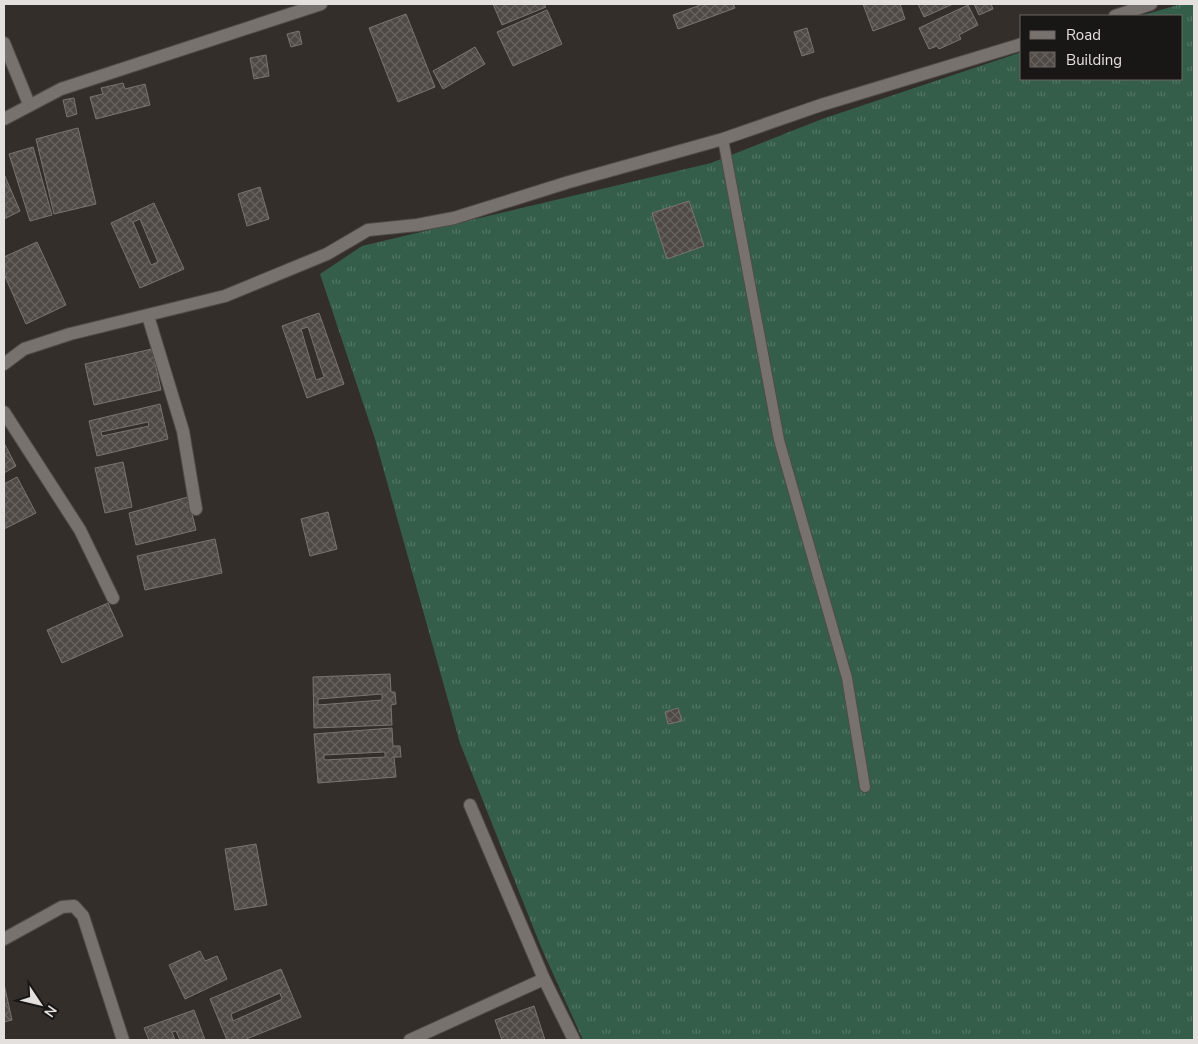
<svg xmlns="http://www.w3.org/2000/svg" width="1198" height="1044" font-family="'Nunito Sans',sans-serif">
<style>
.grass{fill:url(#grass-tufts)}
.building{fill:url(#building-cross-hatch);stroke:#7a7470;fill-rule:evenodd}
.lines{fill:none;stroke-linecap:round;stroke-linejoin:round}
.service-casing{stroke:#4f4b48;stroke-width:12}
.minor-casing{stroke:#4f4b48;stroke-width:14}
.service{stroke:#78726e;stroke-width:10}
.minor{stroke:#78726e;stroke-width:12}
</style>
<defs>
<pattern id="grass-tufts" width="24" height="20" patternUnits="userSpaceOnUse" patternTransform="scale(1.25)"><rect width="24" height="20" fill="#355e4a"/><path d="M3 7l-1-3M5 7V3M7 7l1-3M15 17l-1-3M17 17v-4M19 17l1-3" fill="none" stroke="#527564"/></pattern>
<pattern id="building-cross-hatch" width="8" height="8" patternUnits="userSpaceOnUse" patternTransform="scale(1.25)"><rect width="8" height="8" fill="#4f4945"/><path d="M0 0l8 8M0 8l8-8" fill="none" stroke="#68635f"/></pattern>
</defs>
<rect width="100%" height="100%" fill="#332e2a"/>
<path class="grass" d="M1181,4H1194V1040H583L541,947L460,743L375,439L320,274L362,246L711,163L822,119L1022,52V79H1182V16H1140Z"/>
<g class="building">
<path d="M493,4H544L546,7L502,25Z"/>
<path d="M703,4H733L735,8L678,29L673,15Z"/>
<path d="M863,4H900L905,19L873,31Z"/>
<path d="M918,4H953L924,17Z"/>
<path d="M974,4H991L993,9L979,15Z"/>
<path d="M968,5L978,25L959,35L961,39L939,49L937,46L929,49L919,28Z"/>
<path d="M547,10L562,44L513,66L497,32Z"/>
<path d="M406,14L435,87L398,102L369,28Z"/>
<path d="M807,28L814,52L802,56L794,32Z"/>
<path d="M299,31L302,44L291,47L287,34Z"/>
<path d="M475,47L485,64L443,89L433,71Z"/>
<path d="M266,55L269,76L254,79L250,58Z"/>
<path d="M123,83L125,89L145,84L150,105L96,119L90,97L103,94L101,88Z"/>
<path d="M74,98L77,114L67,117L63,100Z"/>
<path d="M78,128L96,204L54,214L36,139Z"/>
<path d="M33,147L52,215L30,221L9,154Z"/>
<path d="M4,174L20,211L4,219Z"/>
<path d="M260,187L269,219L247,226L238,194Z"/>
<path d="M689,201L704,246L667,259L652,213Z"/>
<path d="M154,203L184,269L140,288L111,223ZM140,219L158,262L151,265L133,222Z"/>
<path d="M37,242L66,305L26,324L4,274V257Z"/>
<path d="M319,313L344,384L307,398L282,326ZM308,327L324,377L316,380L301,329Z"/>
<path d="M152,349L161,390L94,405L85,364Z"/>
<path d="M160,404L168,439L97,456L89,421ZM148,422L149,426L102,436L101,432Z"/>
<path d="M4,443L16,466L4,473Z"/>
<path d="M123,462L132,507L105,513L95,468Z"/>
<path d="M17,477L36,513L4,529V484Z"/>
<path d="M188,497L196,530L136,545L129,513Z"/>
<path d="M328,512L337,549L310,556L301,519Z"/>
<path d="M215,539L222,573L145,590L137,556Z"/>
<path d="M108,603L123,636L62,663L47,630Z"/>
<path d="M390,674L391,692H395L396,704L391,705L392,725L314,728L313,677ZM382,694V700L318,705V699Z"/>
<path d="M678,708L682,721L668,724L665,712Z"/>
<path d="M392,728L393,746H400L401,757H394L396,777L318,783L314,734ZM385,752V757L324,760V755Z"/>
<path d="M256,844L267,905L235,910L225,849Z"/>
<path d="M200,951L205,961L217,956L227,979L185,999L169,965Z"/>
<path d="M281,969L301,1017L244,1040H227L210,999ZM280,993L282,999L233,1021L231,1014Z"/>
<path d="M4,984L12,1020L4,1022Z"/>
<path d="M534,1006L545,1040H502L495,1020Z"/>
<path d="M194,1010L205,1040H180L176,1031L172,1032L175,1040H149L144,1028Z"/>
</g>
<g class="lines">
<defs>
<path id="service" d="M723,139L779,440L847,678L865,787"/>
<g id="minor">
<path d="M1115,16L1151,4"/>
<path d="M4,43L29,104"/>
<path d="M4,119L61,89L321,4"/>
<path d="M148,316L183,431L196,509"/>
<path d="M4,364L24,349L70,334L225,296L327,254L368,230L417,225L454,218L569,182L723,139L821,105L1022,44"/>
<path d="M4,412L80,530L113,598"/>
<path d="M470,805L544,979L574,1040"/>
<path d="M4,939L62,907L74,906L83,916L123,1040"/>
<path d="M410,1040L544,979"/>
</g>
</defs>
<use href="#service" class="service-casing"/>
<use href="#minor" class="minor-casing"/>
<use href="#service" class="service"/>
<use href="#minor" class="minor"/>
</g>
<rect width="1198" height="1044" fill="none" stroke="#e4e0de" stroke-width="10"/>
<rect x="1020" y="15" width="162" height="65" fill="#191715" stroke="#6a6765"/>
<rect x="1030" y="31" width="25" height="8" fill="#78726e" stroke="#6a6765"/>
<text x="1066" y="40" font-size="15" fill="#e4e0de">Road</text>
<rect x="1030" y="52" width="25" height="15" fill="url(#building-cross-hatch)" stroke="#6a6765"/>
<text x="1066" y="65" font-size="15" fill="#e4e0de">Building</text>
<g transform="translate(40 1004) rotate(125)" stroke="#191715" stroke-width="4" paint-order="stroke">
<path d="M0-4L9 19L0 12L-9 19Z" fill="#e4e0de"/>
<text y="-8" font-size="14" font-weight="bold" text-anchor="middle" fill="#e4e0de">N</text>
</g>
</svg>
